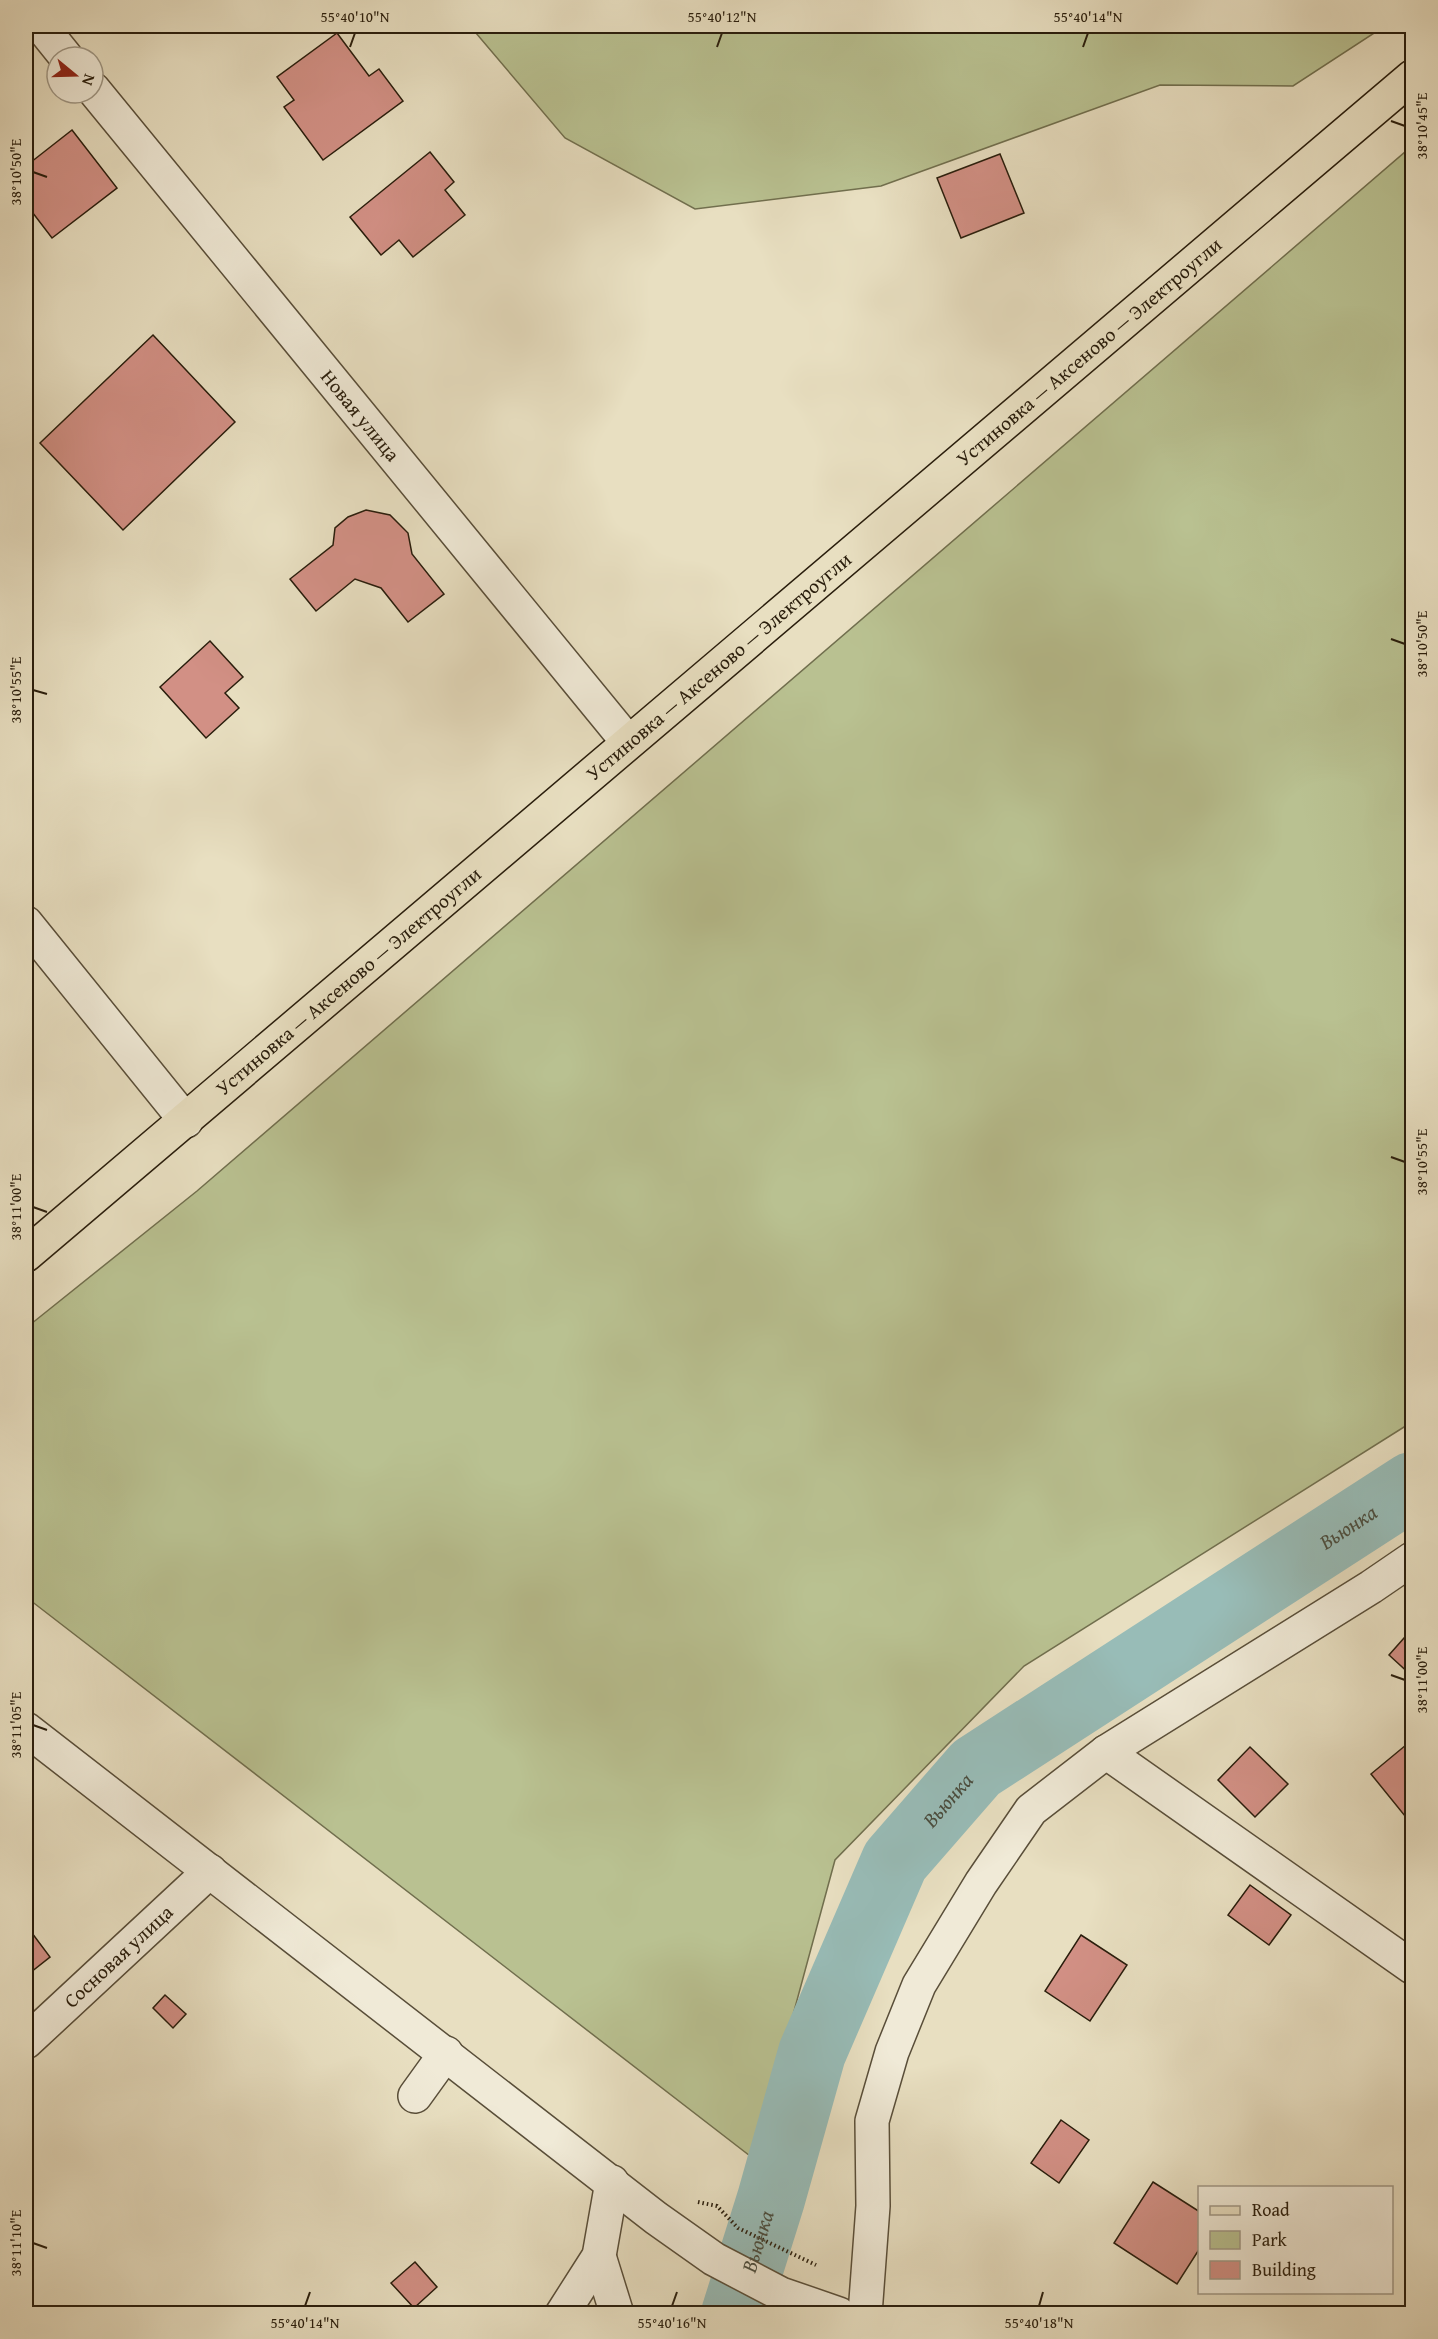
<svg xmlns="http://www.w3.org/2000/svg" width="1438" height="2339" font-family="'Gentium Book Plus',serif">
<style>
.green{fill:#b9c191;stroke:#716f4e;stroke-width:1.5}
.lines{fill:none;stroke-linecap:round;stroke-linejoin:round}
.river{stroke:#98bcb7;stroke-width:68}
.building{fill:#d29085;stroke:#291d0c;stroke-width:1.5}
.minor-casing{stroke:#594e39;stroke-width:36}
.major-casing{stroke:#291d0c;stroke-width:36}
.path{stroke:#291d0c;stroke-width:4;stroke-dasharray:1.5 3;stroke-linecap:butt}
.minor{stroke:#f0ead7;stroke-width:33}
.major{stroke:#e8dfc1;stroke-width:33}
.ticks{fill:none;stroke:#291d0c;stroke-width:2}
.labels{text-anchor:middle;stroke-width:6;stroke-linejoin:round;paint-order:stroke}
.street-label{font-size:20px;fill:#291d0c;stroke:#f0ead7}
.water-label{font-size:21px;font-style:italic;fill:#4a4d3f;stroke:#f0ead7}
.neatline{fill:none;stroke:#291d0c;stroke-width:2}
.ticks-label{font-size:15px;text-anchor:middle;fill:#291d0c}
</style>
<rect width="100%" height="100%" fill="#e8dfc1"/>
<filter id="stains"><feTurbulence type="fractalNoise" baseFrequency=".00333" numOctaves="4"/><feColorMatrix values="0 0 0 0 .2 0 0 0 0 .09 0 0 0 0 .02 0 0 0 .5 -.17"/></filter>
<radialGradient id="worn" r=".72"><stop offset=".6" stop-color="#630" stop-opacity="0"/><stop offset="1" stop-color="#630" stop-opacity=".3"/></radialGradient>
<g class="green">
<path d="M470,26H1385L1293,86L1160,85L881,186L695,209L565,138Z"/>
<path d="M1412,146V1422L1024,1666L835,1860L754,2159L26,1597V1328L197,1191Z"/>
</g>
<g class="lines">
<path class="river" id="s1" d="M735,2314L771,2199L812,2053L895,1861L976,1768L1412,1486"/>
</g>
<g class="building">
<path d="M337,33L369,76L379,69L403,101L323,160L284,107L294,100L277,77Z"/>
<path d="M72,130L117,188L52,238L26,204V166Z"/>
<path d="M430,152L454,182L445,190L465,215L413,257L399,240L381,255L350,217Z"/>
<path d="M1000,154L1024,213L961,238L937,178Z"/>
<path d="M153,335L235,422L123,530L40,443Z"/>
<path d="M366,510L390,515L408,533L412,554L444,594L408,622L381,588L355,579L316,611L290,579L333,545L335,528L348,517Z"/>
<path d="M210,641L243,677L225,693L239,708L206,738L160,687Z"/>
<path d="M1412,1629V1676L1389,1655Z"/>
<path d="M1412,1740V1810L1405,1816L1371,1774Z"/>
<path d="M1250,1747L1288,1784L1255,1817L1218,1780Z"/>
<path d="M1250,1885L1291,1915L1269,1945L1228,1915Z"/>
<path d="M26,1925L50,1957L26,1976Z"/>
<path d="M1081,1935L1127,1965L1090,2021L1045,1991Z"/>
<path d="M165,1995L186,2014L173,2028L153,2008Z"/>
<path d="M1061,2120L1089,2140L1059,2183L1031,2163Z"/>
<path d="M1153,2182L1200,2212V2248L1177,2284L1114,2243Z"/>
<path d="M415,2262L437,2287L414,2308L391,2283Z"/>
</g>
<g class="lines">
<defs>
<g id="minor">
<path d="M41,26L66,57"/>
<path id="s2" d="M93,89L628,742"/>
<path d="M26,923L186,1121"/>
<path d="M26,1729L656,2218L714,2259L781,2294L839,2314"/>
<path d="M1106,1752L1412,1967"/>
<path id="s3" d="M26,2042L210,1871"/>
<path d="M415,2096L446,2053"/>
<path d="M599,2256L617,2314"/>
<path d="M562,2314L599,2256L612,2182"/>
<path d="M865,2314L873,2206L872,2121L892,2052L919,1985L981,1883L1031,1810L1106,1752L1371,1587L1412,1559"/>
</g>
<g id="major">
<path id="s4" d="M26,1255L1412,77"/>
</g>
</defs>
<use href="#minor" class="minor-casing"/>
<use href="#major" class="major-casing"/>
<path class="path" d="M698,2202L717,2206L738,2228L816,2265"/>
<use href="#minor" class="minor"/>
<use href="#major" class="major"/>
</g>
<path class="ticks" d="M350,47L355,33M717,47L722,33M1083,47L1088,33M1391,121L1405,126M33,172L47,177M1391,639L1405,644M33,690L47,694M1391,1157L1405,1162M33,1207L47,1212M1391,1675L1405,1680M33,1725L47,1730M33,2243L47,2248M305,2306L310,2292M672,2306L677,2292M1039,2306L1043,2292"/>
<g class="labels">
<g class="street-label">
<text dy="7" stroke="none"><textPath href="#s4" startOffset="1395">Устиновка — Аксеново — Электроугли</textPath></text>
<text dy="7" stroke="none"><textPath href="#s2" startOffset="422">Новая улица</textPath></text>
<text dy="7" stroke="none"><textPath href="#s4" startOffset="909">Устиновка — Аксеново — Электроугли</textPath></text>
<text dy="7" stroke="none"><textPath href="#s4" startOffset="423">Устиновка — Аксеново — Электроугли</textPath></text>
<text dy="7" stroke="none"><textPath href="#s3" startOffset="126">Сосновая улица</textPath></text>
</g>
<g class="water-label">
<text dy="7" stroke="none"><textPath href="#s1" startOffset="1048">Вьюнка</textPath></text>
<text dy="7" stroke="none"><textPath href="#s1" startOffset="562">Вьюнка</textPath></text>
<text dy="7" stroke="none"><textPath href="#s1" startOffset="76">Вьюнка</textPath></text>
</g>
</g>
<rect width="1438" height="2339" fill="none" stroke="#e8dfc1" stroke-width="66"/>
<rect x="1198" y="2186" width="195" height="108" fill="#f0ead7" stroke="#a09886" stroke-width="1.5"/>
<rect x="1210" y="2206" width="30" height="9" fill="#e8dfc1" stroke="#a09886" stroke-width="1.5"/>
<text x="1252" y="2216" font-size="18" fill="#291d0c">Road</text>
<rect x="1210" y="2231" width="30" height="18" fill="#b9c191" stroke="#a09886" stroke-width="1.5"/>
<text x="1252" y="2246" font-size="18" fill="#291d0c">Park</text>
<rect x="1210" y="2261" width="30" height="18" fill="#d29085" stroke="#a09886" stroke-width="1.5"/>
<text x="1252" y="2276" font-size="18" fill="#291d0c">Building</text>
<g transform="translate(75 75) rotate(109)"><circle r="28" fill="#f0ead7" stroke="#a09886" stroke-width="1.5"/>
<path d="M0-4.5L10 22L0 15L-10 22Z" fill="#8f2418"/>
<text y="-9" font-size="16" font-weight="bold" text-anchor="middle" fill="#291d0c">N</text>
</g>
<rect x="33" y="33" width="1372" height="2273" class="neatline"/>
<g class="ticks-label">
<text x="355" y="22">55°40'10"N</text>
<text x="722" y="22">55°40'12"N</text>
<text x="1088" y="22">55°40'14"N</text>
<text transform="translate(1422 126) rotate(-90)" y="5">38°10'45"E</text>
<text transform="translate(16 172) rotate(-90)" y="5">38°10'50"E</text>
<text transform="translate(1422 644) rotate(-90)" y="5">38°10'50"E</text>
<text transform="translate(16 690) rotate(-90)" y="5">38°10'55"E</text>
<text transform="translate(1422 1162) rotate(-90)" y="5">38°10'55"E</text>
<text transform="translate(16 1207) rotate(-90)" y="5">38°11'00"E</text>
<text transform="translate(1422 1680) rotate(-90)" y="5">38°11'00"E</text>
<text transform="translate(16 1725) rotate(-90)" y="5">38°11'05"E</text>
<text transform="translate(16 2243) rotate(-90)" y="5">38°11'10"E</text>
<text x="305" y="2328">55°40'14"N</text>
<text x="672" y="2328">55°40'16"N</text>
<text x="1039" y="2328">55°40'18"N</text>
</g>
<rect width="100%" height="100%" filter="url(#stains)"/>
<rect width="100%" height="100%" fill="url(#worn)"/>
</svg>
